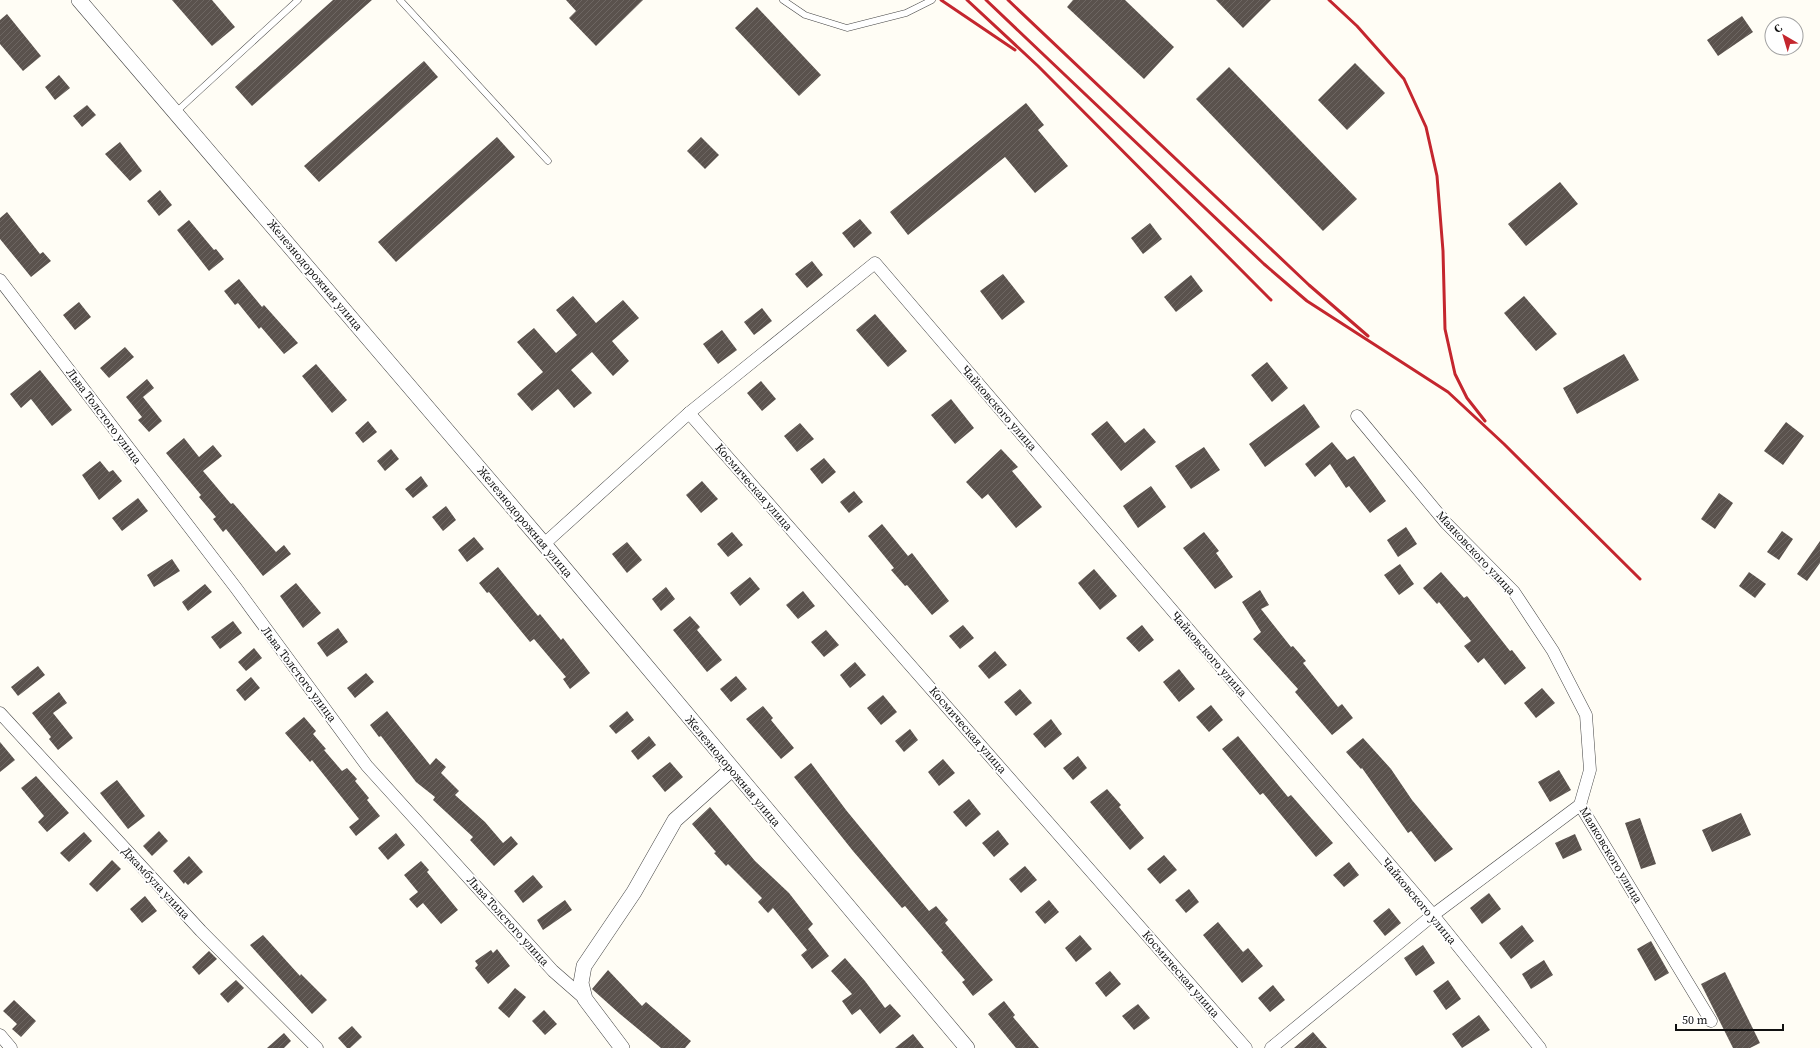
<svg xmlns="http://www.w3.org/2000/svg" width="1820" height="1048" font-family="'Source Serif 4',serif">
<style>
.building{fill:url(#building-hatch)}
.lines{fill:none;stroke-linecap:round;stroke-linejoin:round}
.service-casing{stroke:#444;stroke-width:7}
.minor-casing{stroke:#444;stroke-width:13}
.tertiary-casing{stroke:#444;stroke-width:16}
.service{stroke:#fff;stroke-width:6}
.minor{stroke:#fff;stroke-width:12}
.tertiary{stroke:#fff;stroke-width:15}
.rail{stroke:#c4262e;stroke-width:3}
.labels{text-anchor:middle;stroke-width:4;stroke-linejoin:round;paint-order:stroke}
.street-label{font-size:12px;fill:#111;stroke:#fff}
</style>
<defs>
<pattern id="building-hatch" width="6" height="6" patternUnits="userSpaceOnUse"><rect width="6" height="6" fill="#5a524d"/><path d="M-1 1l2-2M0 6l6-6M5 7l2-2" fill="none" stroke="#6d6662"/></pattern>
</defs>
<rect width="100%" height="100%" fill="#fffdf5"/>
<g class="building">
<path d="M172,0H212L235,27L212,46Z"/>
<path d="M333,0H372L252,106L235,87Z"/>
<path d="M566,0H643L596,46L569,18L576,11Z"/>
<path d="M1073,0H1125L1174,47L1144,79L1067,7Z"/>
<path d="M1216,0H1271L1243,28Z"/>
<path d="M757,7L821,75L799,96L735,28Z"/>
<path d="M7,14L41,56L23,71L0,44V20Z"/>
<path d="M1742,16L1753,32L1718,56L1707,40Z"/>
<path d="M424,61L438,77L319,182L304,166Z"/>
<path d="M1355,63L1385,93L1347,130L1318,100Z"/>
<path d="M1229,67L1357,199L1323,231L1196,99Z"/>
<path d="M59,75L70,88L55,100L45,87Z"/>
<path d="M1026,103L1044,125L1038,130L1068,166L1035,193L1005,157L908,235L890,212Z"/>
<path d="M87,105L96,115L82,127L73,116Z"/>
<path d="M497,137L515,157L396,262L378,242Z"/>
<path d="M701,137L719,155L705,169L687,151Z"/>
<path d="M120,142L142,171L130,181L105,154Z"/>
<path d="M1560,182L1578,204L1526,246L1508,224Z"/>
<path d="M160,190L172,205L159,216L147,201Z"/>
<path d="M7,212L40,254L43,252L51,261L31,277L0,239V218Z"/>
<path d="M860,219L872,233L854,248L842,233Z"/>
<path d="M189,220L214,250L216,249L224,259L209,271L177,230Z"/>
<path d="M1150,223L1162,239L1143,254L1131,238Z"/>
<path d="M812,261L823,275L807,288L795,274Z"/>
<path d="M1003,274L1025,302L1002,320L980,291Z"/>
<path d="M1191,275L1203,291L1176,312L1164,297Z"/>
<path d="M239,279L262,307L264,305L298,343L284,354L261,327L259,329L238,303L235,305L224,291Z"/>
<path d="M573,296L596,323L623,300L639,318L612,341L629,361L613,376L592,352L571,370L592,393L574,408L558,389L532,411L517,394L543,372L517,342L534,328L556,353L577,335L556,310Z"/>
<path d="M1524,296L1557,334L1536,351L1504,313Z"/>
<path d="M79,302L91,317L75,330L63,315Z"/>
<path d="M762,308L772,321L754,335L744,322Z"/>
<path d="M875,314L907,351L888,367L856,330Z"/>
<path d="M722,330L737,350L718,364L703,344Z"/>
<path d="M125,347L134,357L109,378L100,368Z"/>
<path d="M1624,354L1639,380L1577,414L1563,388Z"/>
<path d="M1267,362L1288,388L1272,402L1251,375Z"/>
<path d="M316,364L347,400L332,413L302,376Z"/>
<path d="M40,370L72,410L52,426L31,399L21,408L10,394Z"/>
<path d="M147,379L154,388L143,397L162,421L149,432L138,420L142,417L126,397Z"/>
<path d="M761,381L776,399L762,411L747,393Z"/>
<path d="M951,399L974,428L955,444L931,415Z"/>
<path d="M1304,404L1320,427L1265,467L1249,444Z"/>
<path d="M368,421L377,432L363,443L355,433Z"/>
<path d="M1107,421L1125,443L1144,428L1156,442L1121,471L1091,434Z"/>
<path d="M1786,422L1804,436L1783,465L1764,451Z"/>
<path d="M800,423L814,439L797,452L784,436Z"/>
<path d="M184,438L199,457L213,445L222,456L203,471L231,504L233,503L276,552L284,545L291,554L263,576L226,529L223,532L213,519L216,517L199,497L201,495L166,453Z"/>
<path d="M1332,442L1347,460L1354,456L1386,501L1370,513L1349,486L1346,488L1330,464L1315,477L1305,464Z"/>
<path d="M1204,447L1220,470L1191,489L1175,466Z"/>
<path d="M391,449L399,459L385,471L377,461Z"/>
<path d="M1001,449L1018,467L1012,471L1042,507L1016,528L988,494L982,499L966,482Z"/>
<path d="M824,458L836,472L822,484L810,469Z"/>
<path d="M100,461L109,472L113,470L122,481L99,500L82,475Z"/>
<path d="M421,476L428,486L413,498L405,489Z"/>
<path d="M702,481L718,499L701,513L686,495Z"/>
<path d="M1151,486L1166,507L1138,528L1123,506Z"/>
<path d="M854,491L863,502L849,513L840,502Z"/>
<path d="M1719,493L1733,503L1715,529L1701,519Z"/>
<path d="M138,498L148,511L122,531L112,518Z"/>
<path d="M446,506L456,520L443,531L432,517Z"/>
<path d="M882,524L908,556L912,553L949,601L932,615L907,585L905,586L891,570L894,568L868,536Z"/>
<path d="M1406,527L1417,544L1398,557L1387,540Z"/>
<path d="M1782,531L1793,539L1779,560L1767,552Z"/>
<path d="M732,532L743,545L728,557L717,544Z"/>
<path d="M1204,532L1219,551L1216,553L1233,577L1215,589L1183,548Z"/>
<path d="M474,537L484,549L467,562L458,550Z"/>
<path d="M1820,541V563L1807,581L1797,574Z"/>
<path d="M627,542L642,560L627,573L612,554Z"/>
<path d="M172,559L180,571L154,587L147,575Z"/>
<path d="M1400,564L1414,584L1399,595L1384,575Z"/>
<path d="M498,567L538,616L540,614L561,640L563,638L590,673L570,689L563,679L566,677L534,639L530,642L489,592L487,593L479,583Z"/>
<path d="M1094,569L1117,596L1100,610L1078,583Z"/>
<path d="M1441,572L1464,598L1467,596L1510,651L1512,650L1526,668L1505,685L1484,658L1478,663L1464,646L1471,641L1439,602L1437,604L1423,588Z"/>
<path d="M1749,572L1766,584L1755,598L1739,586Z"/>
<path d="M750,577L760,589L740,606L730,593Z"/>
<path d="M296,583L321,613L303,628L280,596Z"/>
<path d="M205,584L212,592L188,611L182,602Z"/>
<path d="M666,587L675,599L661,611L652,599Z"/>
<path d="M1260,590L1269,605L1261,609L1291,647L1293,646L1306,661L1303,663L1338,707L1342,704L1353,718L1332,735L1295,692L1298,689L1253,639L1261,632L1242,602Z"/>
<path d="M803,591L815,606L798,619L786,605Z"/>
<path d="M690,616L700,627L697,630L722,660L707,672L673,630Z"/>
<path d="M233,621L242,633L220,649L211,637Z"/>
<path d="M963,625L974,638L960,649L949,636Z"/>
<path d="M1142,625L1154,640L1139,652L1126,638Z"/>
<path d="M338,628L348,642L327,657L317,643Z"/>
<path d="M826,630L839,645L824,657L811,642Z"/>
<path d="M254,648L262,658L246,671L238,662Z"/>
<path d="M995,651L1007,665L989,679L978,666Z"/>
<path d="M855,662L866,675L850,688L840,675Z"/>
<path d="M38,666L45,675L18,696L11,687Z"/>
<path d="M1179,669L1195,689L1179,702L1163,682Z"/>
<path d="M366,673L374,682L355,698L347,688Z"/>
<path d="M736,676L747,689L731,702L720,689Z"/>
<path d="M251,677L260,688L245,701L236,690Z"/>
<path d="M1542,688L1555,703L1536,718L1524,703Z"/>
<path d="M1020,689L1032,703L1016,716L1004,702Z"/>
<path d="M59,692L67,703L53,713L73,738L58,750L49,739L51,737L32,713Z"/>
<path d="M883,695L897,712L881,725L867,708Z"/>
<path d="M1211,705L1223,720L1209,732L1196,717Z"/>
<path d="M763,706L773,718L771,720L794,748L781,759L746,719Z"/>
<path d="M387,711L430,765L436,758L446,767L441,773L459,791L455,795L485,822L503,843L511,836L518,844L494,866L470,840L473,837L433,800L435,797L416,782L381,736L379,737L370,725Z"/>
<path d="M627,711L634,720L616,734L609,726Z"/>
<path d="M304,717L316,731L313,734L326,749L324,750L342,771L347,768L357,779L355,781L369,798L367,800L380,816L356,836L349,827L359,819L312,760L310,762L285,733Z"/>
<path d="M1051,719L1062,734L1045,748L1033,734Z"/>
<path d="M910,729L918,740L904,752L895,741Z"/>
<path d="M649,736L656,745L638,760L631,751Z"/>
<path d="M1238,736L1288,797L1291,795L1333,843L1316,857L1263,793L1260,795L1222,749Z"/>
<path d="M1363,738L1391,769L1412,800L1453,849L1435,862L1411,831L1408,833L1362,768L1361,769L1346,752Z"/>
<path d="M0,742L15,760L0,772Z"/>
<path d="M1078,756L1087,768L1073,780L1063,768Z"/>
<path d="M943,759L955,773L939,786L928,772Z"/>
<path d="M670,762L683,777L665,792L652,776Z"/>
<path d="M811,763L846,810L905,882L929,911L936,906L948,920L945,923L993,980L973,996L962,982L965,980L941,952L943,951L905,906L902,908L853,851L794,777Z"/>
<path d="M1559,770L1571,790L1550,802L1538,782Z"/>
<path d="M36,776L69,813L47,832L38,822L44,816L21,788Z"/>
<path d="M117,780L145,816L128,829L100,793Z"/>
<path d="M1107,789L1121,805L1119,807L1144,838L1130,850L1090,802Z"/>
<path d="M969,799L981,814L966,827L953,812Z"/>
<path d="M710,807L755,861L789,893L813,924L808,929L829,956L812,969L801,955L807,950L773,908L768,913L758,902L762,898L728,864L726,866L714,853L716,852L692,824Z"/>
<path d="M1741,813L1751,835L1712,852L1702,830Z"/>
<path d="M1640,818L1656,864L1641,869L1625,823Z"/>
<path d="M998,830L1009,844L994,857L982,843Z"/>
<path d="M159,831L168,841L152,856L143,846Z"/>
<path d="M84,832L92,841L69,862L60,853Z"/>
<path d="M396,833L405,845L388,860L378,848Z"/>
<path d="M1575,834L1582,850L1563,859L1555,843Z"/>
<path d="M1164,855L1177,870L1160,884L1147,869Z"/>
<path d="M189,856L203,872L188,885L185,882L184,884L173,871Z"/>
<path d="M112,860L121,869L97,892L89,884Z"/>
<path d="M421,861L429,870L427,872L458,910L441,924L423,903L417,908L409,899L418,892L404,875Z"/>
<path d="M1349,862L1359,875L1344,887L1333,875Z"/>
<path d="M1025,866L1037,880L1021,893L1009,879Z"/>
<path d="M533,875L543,887L523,903L514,891Z"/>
<path d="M1189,889L1199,902L1186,913L1175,900Z"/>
<path d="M1489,893L1501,909L1482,924L1470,908Z"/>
<path d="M145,896L157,911L142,923L130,909Z"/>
<path d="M565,900L572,910L543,930L537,920Z"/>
<path d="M1049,900L1059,912L1045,924L1035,912Z"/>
<path d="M1389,908L1401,923L1385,936L1373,921Z"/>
<path d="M1218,922L1243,952L1248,948L1263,966L1242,983L1203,935Z"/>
<path d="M1522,925L1534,941L1511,959L1499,943Z"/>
<path d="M263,935L300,976L301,974L327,1000L312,1014L250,945Z"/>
<path d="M1080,935L1092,949L1076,962L1065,948Z"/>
<path d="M1651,941L1669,973L1655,981L1637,949Z"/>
<path d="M1423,945L1435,963L1416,976L1404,958Z"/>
<path d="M497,949L510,966L488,984L475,968L478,965L475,961L491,950L493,953Z"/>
<path d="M209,951L217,959L199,975L192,967Z"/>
<path d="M845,958L865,981L885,1008L890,1004L901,1016L880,1034L860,1009L852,1015L842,1001L852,994L831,971Z"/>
<path d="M1544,960L1553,975L1531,989L1522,974Z"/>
<path d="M608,970L642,1006L646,1002L691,1041L685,1048H661L620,1014L592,989Z"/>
<path d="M1110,971L1121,984L1106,997L1095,983Z"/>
<path d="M1725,972L1760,1043L1750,1048H1733L1701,984Z"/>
<path d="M236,980L244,988L228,1003L220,994Z"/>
<path d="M1448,980L1461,999L1446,1010L1433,991Z"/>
<path d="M1273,985L1285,1000L1270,1012L1258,998Z"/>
<path d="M515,988L526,997L509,1018L498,1008Z"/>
<path d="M14,1000L36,1021L21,1037L12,1029L17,1024L3,1011Z"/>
<path d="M1004,1001L1015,1015L1013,1017L1039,1048H1016L988,1014Z"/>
<path d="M1138,1004L1150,1018L1134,1030L1122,1016Z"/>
<path d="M544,1010L557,1024L545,1035L532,1021Z"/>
<path d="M1479,1015L1490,1030L1462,1048L1452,1034Z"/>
<path d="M352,1026L362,1037L350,1048H347L338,1038Z"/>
<path d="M1313,1032L1327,1048H1294Z"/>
<path d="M284,1033L291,1041L284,1048H267Z"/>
<path d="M913,1034L924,1048H895Z"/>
</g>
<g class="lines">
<defs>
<g id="service">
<path d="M400,0L548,161"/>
<path d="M783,0L805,15L847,28L906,13L932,0"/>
<path d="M176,112L298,0"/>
</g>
<g id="minor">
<path d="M0,280L236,588L367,766L553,971L585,999"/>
<path d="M689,413L1246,1048"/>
<path d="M1357,416L1446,523L1514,592L1553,651L1586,715L1590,770L1580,805L1711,1021"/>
<path d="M544,544L689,413L875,263L1433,915L1540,1048"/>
<path d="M0,713L201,931L317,1048"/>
<path d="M0,1035L11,1048"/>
<path d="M1271,1048L1433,915L1580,805"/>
</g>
<g id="tertiary">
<path d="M79,0L544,544L967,1048"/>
<path d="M622,1048L585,999L581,983L584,966L634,892L675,820L732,769"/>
</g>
</defs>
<use href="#service" class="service-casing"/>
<use href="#minor" class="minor-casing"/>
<use href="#tertiary" class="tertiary-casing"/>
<use href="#service" class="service"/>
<use href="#minor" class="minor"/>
<use href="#tertiary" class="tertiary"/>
<g class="rail">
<path d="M941,0L1015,50"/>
<path d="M967,0L1038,66L1271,300"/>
<path d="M986,0L1264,264L1307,301L1448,392L1504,444L1640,579"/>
<path d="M1008,0L1309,285L1368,336"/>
<path d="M1329,0L1357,26L1404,79L1426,127L1437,176L1443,251L1445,329L1455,374L1467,398L1485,421"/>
</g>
</g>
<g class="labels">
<g class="street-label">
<text transform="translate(315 275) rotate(50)" y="4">Железнодорожная улица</text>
<text transform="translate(999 408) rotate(49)" y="4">Чайковского улица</text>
<text transform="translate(104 416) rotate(53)" y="4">Льва Толстого улица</text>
<text transform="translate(754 487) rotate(49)" y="4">Космическая улица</text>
<text transform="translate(525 522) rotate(50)" y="4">Железнодорожная улица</text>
<text transform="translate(1476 553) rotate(47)" y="4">Маяковского улица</text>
<text transform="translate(1209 654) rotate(49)" y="4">Чайковского улица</text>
<text transform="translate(299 674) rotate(53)" y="4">Льва Толстого улица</text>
<text transform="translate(968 730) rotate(49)" y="4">Космическая улица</text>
<text transform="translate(733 771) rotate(50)" y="4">Железнодорожная улица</text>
<text transform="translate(1611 855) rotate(59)" y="4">Маяковского улица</text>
<text transform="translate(156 883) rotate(47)" y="4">Джамбула улица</text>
<text transform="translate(1419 901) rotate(50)" y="4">Чайковского улица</text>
<text transform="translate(508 921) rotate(48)" y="4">Льва Толстого улица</text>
<text transform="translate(1181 974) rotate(49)" y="4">Космическая улица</text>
</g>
</g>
<g transform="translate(1784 36) rotate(322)"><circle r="19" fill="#ffffff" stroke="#a0a0a0"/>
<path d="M0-3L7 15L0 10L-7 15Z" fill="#c4262e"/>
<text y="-6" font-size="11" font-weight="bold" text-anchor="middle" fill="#111111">С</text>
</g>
<path d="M1676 1024v6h107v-6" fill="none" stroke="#111111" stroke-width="2"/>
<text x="1682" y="1024" font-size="12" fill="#111111" stroke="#ffffff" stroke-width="3" paint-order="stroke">50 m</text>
</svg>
